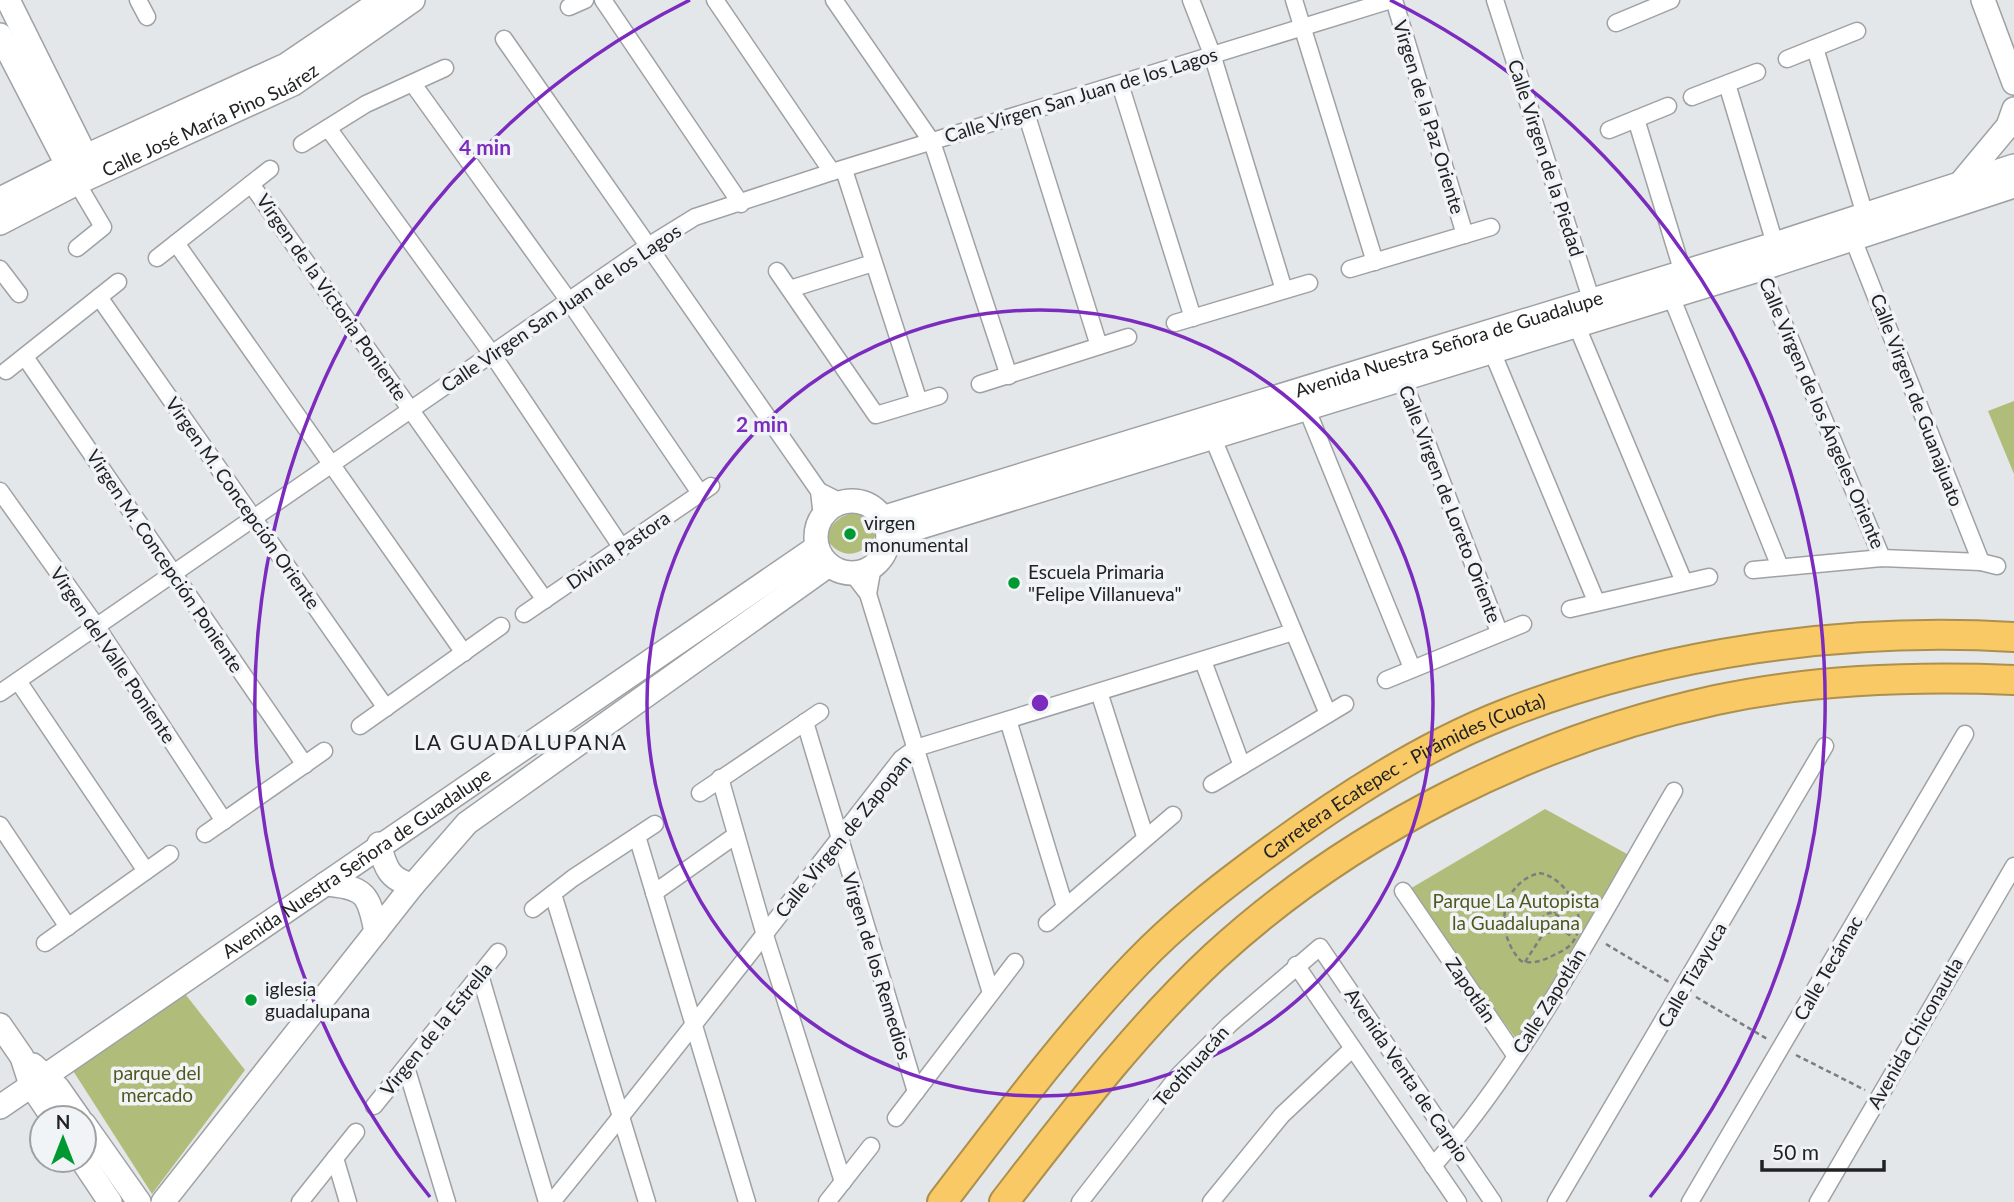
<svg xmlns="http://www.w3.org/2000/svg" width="2014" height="1202" font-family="Lato,sans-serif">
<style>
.green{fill:#b0bd7a}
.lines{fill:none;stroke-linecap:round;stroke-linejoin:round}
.street-casing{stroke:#9fa2a5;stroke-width:19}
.secondary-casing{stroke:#9fa2a5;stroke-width:26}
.highway-casing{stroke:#ad8f4e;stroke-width:32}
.path{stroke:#7b7e7f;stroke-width:2.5;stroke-dasharray:5 3.5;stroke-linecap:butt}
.street{stroke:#fff;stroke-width:16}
.secondary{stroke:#fff;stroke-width:23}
.highway{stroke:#f8c965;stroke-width:28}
.ring{fill:none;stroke:#7b2cbf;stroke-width:3.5}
.poi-dot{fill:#009831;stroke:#f1f4f7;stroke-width:2.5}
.labels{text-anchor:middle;stroke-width:7;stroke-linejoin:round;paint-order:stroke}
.street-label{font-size:19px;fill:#212223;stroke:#f1f4f7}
.poi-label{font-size:19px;fill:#212223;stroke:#f1f4f7;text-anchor:start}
.park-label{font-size:19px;fill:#4f581d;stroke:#f1f4f7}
.neighbourhood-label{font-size:21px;letter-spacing:2px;fill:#212223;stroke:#f1f4f7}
.centre{fill:#7b2cbf;stroke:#f1f4f7;stroke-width:3.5}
.ring-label{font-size:21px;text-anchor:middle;font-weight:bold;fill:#7b2cbf;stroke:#f1f4f7;stroke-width:7;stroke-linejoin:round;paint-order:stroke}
</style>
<rect width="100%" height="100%" fill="#e3e7e9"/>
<g class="green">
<path d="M2014,401V474L1988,411Z"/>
<path d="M861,511L873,515L880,526C871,553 843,566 826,538C833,519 842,515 861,511Z"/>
<path d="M1545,809L1638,860L1522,1047L1408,890Z"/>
<path d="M182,990L245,1070L152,1194L70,1066Z"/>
</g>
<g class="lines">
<defs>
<g id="street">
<path d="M138,0L147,17"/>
<path d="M603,0L741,204"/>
<path d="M715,0L832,172"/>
<path d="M834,0L932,142L1009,376"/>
<path d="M1191,0L1212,54L1284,290"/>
<path d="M1294,0L1375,262"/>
<path d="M1394,0L1465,235"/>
<path d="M1495,0L1594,308"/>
<path d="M569,7L585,0"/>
<path d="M1616,23L1671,0"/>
<path d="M504,39L819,491L822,517"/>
<path d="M1815,48L1865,215"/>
<path d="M1787,59L1857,31"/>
<path d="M413,84L569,301L700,493"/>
<path d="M1120,84L1193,318"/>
<path d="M1727,84L1775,244"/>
<path d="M1692,97L1757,72"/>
<path d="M1026,113L1099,346"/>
<path d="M1636,119L1683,273"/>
<path d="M328,128L492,354L622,548"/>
<path d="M1609,130L1668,106"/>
<path d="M302,144L366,104L445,68"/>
<path d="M844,170L919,402"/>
<path d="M77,183L103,227L77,248"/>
<path d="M251,184L545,600"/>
<path d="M1853,239L1981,562"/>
<path d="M176,243L464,653"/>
<path d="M157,258L270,169"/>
<path d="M0,269L19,294"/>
<path d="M1350,269L1491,227"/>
<path d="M1761,269L1882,558"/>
<path d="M777,271L876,415L939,396"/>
<path d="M790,289L873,263"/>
<path d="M1671,296L1780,567"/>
<path d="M99,297L386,708"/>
<path d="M1175,323L1309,283"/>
<path d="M1576,324L1684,582"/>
<path d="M1491,349L1596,601"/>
<path d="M25,357L305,765"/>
<path d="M6,371L118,282"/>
<path d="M1402,377L1499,632"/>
<path d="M980,384L1128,337"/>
<path d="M1306,407L1412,668"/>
<path d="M1212,436L1328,714"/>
<path d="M0,491L97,627L224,821"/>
<path d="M819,491L843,503"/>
<path d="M1753,570L1882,558L1981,562L1997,566"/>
<path d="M852,573L868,594L991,993"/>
<path d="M868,594L873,566"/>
<path d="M1570,609L1709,577"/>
<path d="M524,614L711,486"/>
<path d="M1203,661L1242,766"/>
<path d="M1386,680L1523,624"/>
<path d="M18,681L146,871"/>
<path d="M1099,692L1145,836"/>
<path d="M0,693L648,246L695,217L832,172L1391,0"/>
<path d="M1008,720L1065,907"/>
<path d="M805,722L916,1092"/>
<path d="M360,726L501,626"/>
<path d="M720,778L764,932L843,1182"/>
<path d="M1212,784L1345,704"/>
<path d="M700,793L820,712"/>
<path d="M0,825L68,927"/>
<path d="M205,834L324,751"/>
<path d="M637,836L747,1202"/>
<path d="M1403,891L1515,1055"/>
<path d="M654,893L736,835"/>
<path d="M553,894L647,1202"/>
<path d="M533,909L573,878L655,824"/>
<path d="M1047,923L1173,815"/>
<path d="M45,943L170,854"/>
<path d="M1296,965L1458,1202"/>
<path d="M480,975L547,1202"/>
<path d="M406,1067L447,1202"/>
<path d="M374,1106L498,952"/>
<path d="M896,1118L1015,962"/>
<path d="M335,1158L348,1202"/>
<path d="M1433,1166C1528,1058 1601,915 1674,791"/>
<path d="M300,1202L356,1132"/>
<path d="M552,1202C671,1056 786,907 901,759L916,748L1293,632"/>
<path d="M827,1202L871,1146"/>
<path d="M1080,1202L1178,1076L1230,1024L1320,947L1493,1202"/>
<path d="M1211,1202L1282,1115L1352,1049"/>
<path d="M1556,1202L1825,746"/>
<path d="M1690,1202L1965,734"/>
<path d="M1818,1202L2014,866"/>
</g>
<g id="secondary">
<path d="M8,0L92,169"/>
<path d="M1983,0L2014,83"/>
<path d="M0,35L74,178"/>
<path d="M1963,180L2008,126L2014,109"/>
<path d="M0,199L86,156L286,65L382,0"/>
<path id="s1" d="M0,223L77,183L293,84L413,0"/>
<circle cx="852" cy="537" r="36"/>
<path id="s2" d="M882,518L1775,244L2014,166"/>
<path d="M888,537L1761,269L2014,186"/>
<path d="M379,844C385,867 389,880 413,885"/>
<path d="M325,884C365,887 369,894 376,932"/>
<path d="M0,1025L22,1057L31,1085L53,1118"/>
<path d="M33,1065L58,1088L79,1118"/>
<path id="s3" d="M0,1107L817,547"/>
<path d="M84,1124L139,1202"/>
<path d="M82,1160L110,1202"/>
<path d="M163,1202L413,885L467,823L829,565"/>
</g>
<g id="highway">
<path id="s4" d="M942,1202C1004,1121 1065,1038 1136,964C1177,921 1225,884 1273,849C1344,797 1423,746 1505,714C1663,652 1845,627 2014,637"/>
<path d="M1004,1202C1070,1117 1135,1031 1214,957C1352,830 1534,740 1716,700C1813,679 1915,676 2014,680"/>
</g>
</defs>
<use href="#street" class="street-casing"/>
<use href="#secondary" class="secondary-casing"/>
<use href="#highway" class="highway-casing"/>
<g class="path">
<path d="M1539,873C1564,876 1590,916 1574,940C1570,948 1560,952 1552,956C1542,961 1533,964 1521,961C1495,934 1498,885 1539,873Z"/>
<path d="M1554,913L1567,892"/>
<circle cx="1551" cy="923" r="10"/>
<path d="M1504,918H1542"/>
<path d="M1559,928L1571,936"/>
<path d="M1606,944L1669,982"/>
<path d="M1525,962L1545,931"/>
<path d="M1696,997L1769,1040"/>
<path d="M1796,1055L1865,1090"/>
</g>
<use href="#street" class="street"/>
<use href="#secondary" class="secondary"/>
<use href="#highway" class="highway"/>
</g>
<g class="ring">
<circle cx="1040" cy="703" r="393"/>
<path d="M430 1197A785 785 0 0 1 690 0M1390 0A785 785 0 0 1 1650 1197"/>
</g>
<g class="poi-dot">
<circle cx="850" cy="534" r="7"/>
<circle cx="1014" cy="583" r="7"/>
<circle cx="251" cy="1000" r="7"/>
</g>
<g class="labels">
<g class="street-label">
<text transform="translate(1081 95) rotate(-17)" y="7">Calle Virgen San Juan de los Lagos</text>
<text transform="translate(1429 117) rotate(73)" y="7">Virgen de la Paz Oriente</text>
<text dy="7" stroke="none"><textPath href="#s1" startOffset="234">Calle José María Pino Suárez</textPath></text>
<text transform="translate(1546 158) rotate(72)" y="7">Calle Virgen de la Piedad</text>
<text transform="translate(332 297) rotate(55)" y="7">Virgen de la Victoria Poniente</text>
<text transform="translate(561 308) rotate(-34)" y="7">Calle Virgen San Juan de los Lagos</text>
<text dy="7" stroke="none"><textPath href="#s2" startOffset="593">Avenida Nuestra Señora de Guadalupe</textPath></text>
<text transform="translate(1917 400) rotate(69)" y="7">Calle Virgen de Guanajuato</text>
<text transform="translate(1822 413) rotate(67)" y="7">Calle Virgen de los Ángeles Oriente</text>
<text transform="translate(243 503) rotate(55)" y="7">Virgen M. Concepción Oriente</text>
<text transform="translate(1450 504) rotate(69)" y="7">Calle Virgen de Loreto Oriente</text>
<text transform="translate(618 550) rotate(-35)" y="7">Divina Pastora</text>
<text transform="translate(165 561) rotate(56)" y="7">Virgen M. Concepción Poniente</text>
<text transform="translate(113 655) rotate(56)" y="7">Virgen del Valle Poniente</text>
<text dy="7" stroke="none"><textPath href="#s4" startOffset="637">Carretera Ecatepec - Pirámides (Cuota)</textPath></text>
<text transform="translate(843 836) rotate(-51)" y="7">Calle Virgen de Zapopan</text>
<text dy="7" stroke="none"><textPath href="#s3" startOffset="432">Avenida Nuestra Señora de Guadalupe</textPath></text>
<text transform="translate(877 966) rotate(73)" y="7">Virgen de los Remedios</text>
<text transform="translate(1828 968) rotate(-60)" y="7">Calle Tecámac</text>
<text transform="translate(1692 975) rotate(-60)" y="7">Calle Tizayuca</text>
<text transform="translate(1471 990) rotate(56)" y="7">Zapotlán</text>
<text transform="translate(1549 1001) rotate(-58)" y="7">Calle Zapotlán</text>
<text transform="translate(436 1029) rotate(-51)" y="7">Virgen de la Estrella</text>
<text transform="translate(1915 1033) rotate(-60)" y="7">Avenida Chiconautla</text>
<text transform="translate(1191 1066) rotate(-48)" y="7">Teotihuacán</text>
<text transform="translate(1407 1075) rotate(56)" y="7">Avenida Venta de Carpio</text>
</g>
<g class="poi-label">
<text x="864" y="530">virgen<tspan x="864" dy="22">monumental</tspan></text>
<text x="1028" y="579">Escuela Primaria<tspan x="1028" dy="22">"Felipe Villanueva"</tspan></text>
<text x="265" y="996">iglesia<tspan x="265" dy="22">guadalupana</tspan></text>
</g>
<g class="park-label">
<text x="1516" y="908">Parque La Autopista<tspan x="1516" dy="22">la Guadalupana</tspan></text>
<text x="157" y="1080">parque del<tspan x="157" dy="22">mercado</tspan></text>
</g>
<g class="neighbourhood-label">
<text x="521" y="750">LA GUADALUPANA</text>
</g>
</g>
<circle cx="1040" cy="703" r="10" class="centre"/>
<g class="ring-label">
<text x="485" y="155">4 min</text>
<text x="762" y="432">2 min</text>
</g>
<g transform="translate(63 1139)"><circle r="33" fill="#f1f4f7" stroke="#9ea0a2" stroke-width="2"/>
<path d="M0-5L12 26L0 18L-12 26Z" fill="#009831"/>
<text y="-10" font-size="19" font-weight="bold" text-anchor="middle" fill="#212223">N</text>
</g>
<path d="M1762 1160v10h122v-10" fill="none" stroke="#212223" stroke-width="3.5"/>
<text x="1772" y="1160" font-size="21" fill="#212223" stroke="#f1f4f7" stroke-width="5" paint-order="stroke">50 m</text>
</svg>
